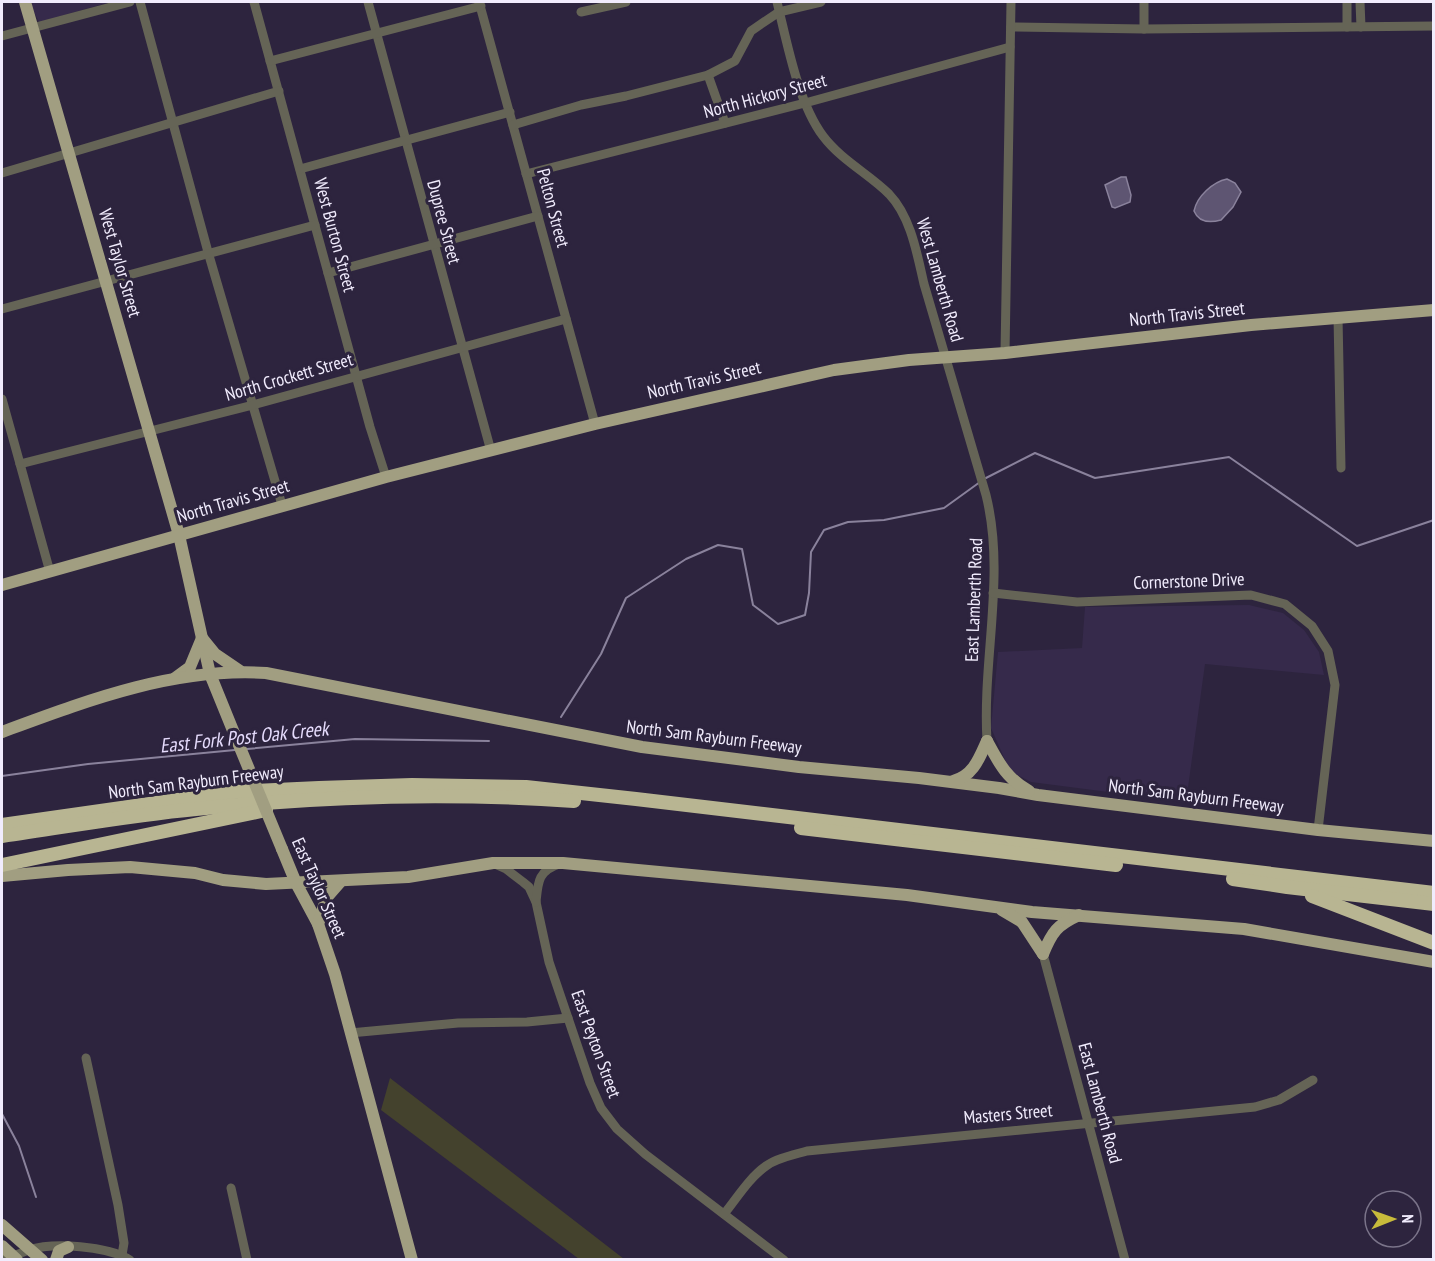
<svg xmlns="http://www.w3.org/2000/svg" width="1435" height="1261" font-family="'PT Sans Narrow',sans-serif">
<style>
.built{fill:#362a4b}
.green{fill:#44422d}
.water{fill:#5e5572;stroke:#8a829c;stroke-width:1.5}
.lines{fill:none;stroke-linecap:round;stroke-linejoin:round}
.stream{stroke:#8a829c;stroke-width:2}
.minor{stroke:#656456;stroke-width:9}
.major{stroke:#a19e81;stroke-width:12}
.highway{stroke:#b8b592;stroke-width:14}
.major-bridge{stroke:#a19e81;stroke-width:12}
.labels{text-anchor:middle;stroke-width:6;stroke-linejoin:round;paint-order:stroke}
.street-label{font-size:18px;fill:#f1ecfd;stroke:#2d243e}
.water-label{font-size:20px;font-style:italic;fill:#e5dbfc;stroke:#2d243e}
</style>
<rect width="100%" height="100%" fill="#2d243e"/>
<g class="built">
<path d="M29,2H111L39,22Z"/>
<path d="M1249,605L1283,613L1304,630L1319,652L1324,675L1205,664L1186,802L1031,782L1010,771L991,728L998,652L1082,648L1085,607Z"/>
</g>
<path class="green" d="M390,1078L624,1259H579L381,1110Z"/>
<g class="water">
<path d="M1121,177H1126L1131,195L1130,202L1115,208L1112,207L1105,185Z"/>
<path d="M1227,179L1235,183L1241,192L1233,207L1221,220C1210,223 1199,223 1194,211C1197,196 1213,182 1227,179Z"/>
</g>
<g class="lines">
<g class="stream">
<path d="M984,479L1035,453L1095,478L1229,457L1357,546L1434,520"/>
<path d="M561,717L601,654L626,598L686,559L718,545L742,549L753,605L778,624L805,615L809,593L811,552L824,530L848,522L884,520L944,508L980,482"/>
<path d="M247,749L355,739L489,741"/>
<path d="M2,776L88,764L235,750"/>
<path d="M2,1114L19,1146L36,1197"/>
</g>
<g class="minor">
<path d="M140,2L208,252L282,505"/>
<path d="M254,2L370,427L386,477"/>
<path d="M368,2L491,451"/>
<path d="M479,2L595,424"/>
<path d="M777,2C787,42 798,103 823,136C841,160 869,174 889,194C911,217 917,254 924,284L986,495C1006,575 982,659 987,741"/>
<path d="M1360,2L1361,27"/>
<path d="M581,12L626,2"/>
<path d="M1011,27L1144,29L1434,26"/>
<path d="M1347,27V2"/>
<path d="M1144,29V2"/>
<path d="M2,36L130,2"/>
<path d="M270,61L481,6"/>
<path d="M708,75L725,123"/>
<path d="M513,125L581,105L626,96L708,75L735,61L751,31L764,22L779,12L821,2"/>
<path d="M300,169L510,112"/>
<path d="M2,173L279,91"/>
<path d="M526,174L805,103L1010,47"/>
<path d="M328,273L538,216"/>
<path d="M2,309L315,225"/>
<path d="M1338,317L1341,468"/>
<path d="M1005,353L1011,2"/>
<path d="M2,399L50,572"/>
<path d="M20,464L253,405L566,319"/>
<path d="M993,593L1077,602L1251,595L1285,604L1312,626L1328,651L1335,685L1318,830"/>
<path d="M497,865L506,869L523,882L529,887L536,902L549,962L590,1083L601,1108L617,1129L645,1154L784,1260"/>
<path d="M536,902C538,882 538,871 559,864"/>
<path d="M1043,954L1125,1260"/>
<path d="M350,1033L458,1023L527,1022L568,1018"/>
<path d="M86,1058L118,1205L124,1243L122,1255"/>
<path d="M231,1188L247,1260"/>
<path d="M724,1214C737,1198 749,1178 766,1166C777,1158 793,1155 807,1151L1255,1107L1279,1100L1313,1080"/>
<path d="M3,1260C12,1257 20,1253 29,1250C54,1242 107,1246 130,1260"/>
</g>
<g class="major">
<path d="M25,2L179,535L210,674L234,733"/>
<path d="M2,585L386,477L595,424L834,370L909,360L1005,353L1251,325L1434,310"/>
<path d="M175,678L190,667L202,638L215,654L240,671"/>
<path d="M2,732C86,701 174,667 266,673L642,747L799,767L919,778L999,788L1038,795L1318,830L1434,841"/>
<path d="M987,741C999,763 1006,778 1029,791"/>
<path d="M953,781C973,776 979,759 987,741"/>
<path d="M282,849L296,883L318,924L335,974L412,1260"/>
<path d="M2,876L68,870L130,867L195,873L223,880L266,884L408,877L493,863H563L907,895L1032,912L1244,929L1434,962"/>
<path d="M1002,910L1022,922L1043,954"/>
<path d="M318,924L327,897L341,881"/>
<path d="M1043,954C1052,932 1057,925 1079,915"/>
<path d="M2,1225L42,1260"/>
<path d="M2,1246L17,1260"/>
<path d="M56,1260L59,1251L68,1247"/>
</g>
<g class="highway">
<path d="M2,825L234,792L319,788L412,785L526,787L636,799L1434,893"/>
<path d="M801,828L1116,865"/>
<path d="M2,836C66,827 131,815 196,809C321,796 448,792 574,801"/>
<path d="M2,865L266,810"/>
<path d="M1233,879L1287,887L1434,904"/>
<path d="M1312,896L1434,943"/>
</g>
<path class="major-bridge" d="M234,733L282,849"/>
</g>
<g class="labels">
<g class="street-label">
<text transform="translate(765 96) rotate(-15)" y="6">North Hickory Street</text>
<text transform="translate(553 208) rotate(75)" y="6">Pelton Street</text>
<text transform="translate(444 222) rotate(75)" y="6">Dupree Street</text>
<text transform="translate(335 235) rotate(75)" y="6">West Burton Street</text>
<text transform="translate(120 263) rotate(74)" y="6">West Taylor Street</text>
<text transform="translate(940 280) rotate(74)" y="6">West Lamberth Road</text>
<text transform="translate(1187 314) rotate(-6)" y="6">North Travis Street</text>
<text transform="translate(289 377) rotate(-16)" y="6">North Crockett Street</text>
<text transform="translate(704 380) rotate(-13)" y="6">North Travis Street</text>
<text transform="translate(233 501) rotate(-16)" y="6">North Travis Street</text>
<text transform="translate(1189 581) rotate(-2)" y="6">Cornerstone Drive</text>
<text transform="translate(974 600) rotate(-88)" y="6">East Lamberth Road</text>
<text transform="translate(714 737) rotate(7)" y="6">North Sam Rayburn Freeway</text>
<text transform="translate(196 782) rotate(-7)" y="6">North Sam Rayburn Freeway</text>
<text transform="translate(1196 796) rotate(7)" y="6">North Sam Rayburn Freeway</text>
<text transform="translate(319 888) rotate(66)" y="6">East Taylor Street</text>
<text transform="translate(596 1044) rotate(70)" y="6">East Peyton Street</text>
<text transform="translate(1100 1103) rotate(75)" y="6">East Lamberth Road</text>
<text transform="translate(1008 1114) rotate(-5)" y="6">Masters Street</text>
</g>
<g class="water-label">
<text transform="translate(244 737) rotate(-6)" y="7">East Fork Post Oak Creek</text>
</g>
</g>
<rect width="1435" height="1261" fill="none" stroke="#f1ecfd" stroke-width="6"/>
<g transform="translate(1393 1219) rotate(89)"><circle r="28" fill="#2d243e" stroke="#7b748a" stroke-width="1.5"/>
<path d="M0-4.5L10 22L0 15L-10 22Z" fill="#c8bb3b"/>
<text y="-9" font-size="16" font-weight="bold" text-anchor="middle" fill="#f1ecfd">N</text>
</g>
</svg>
